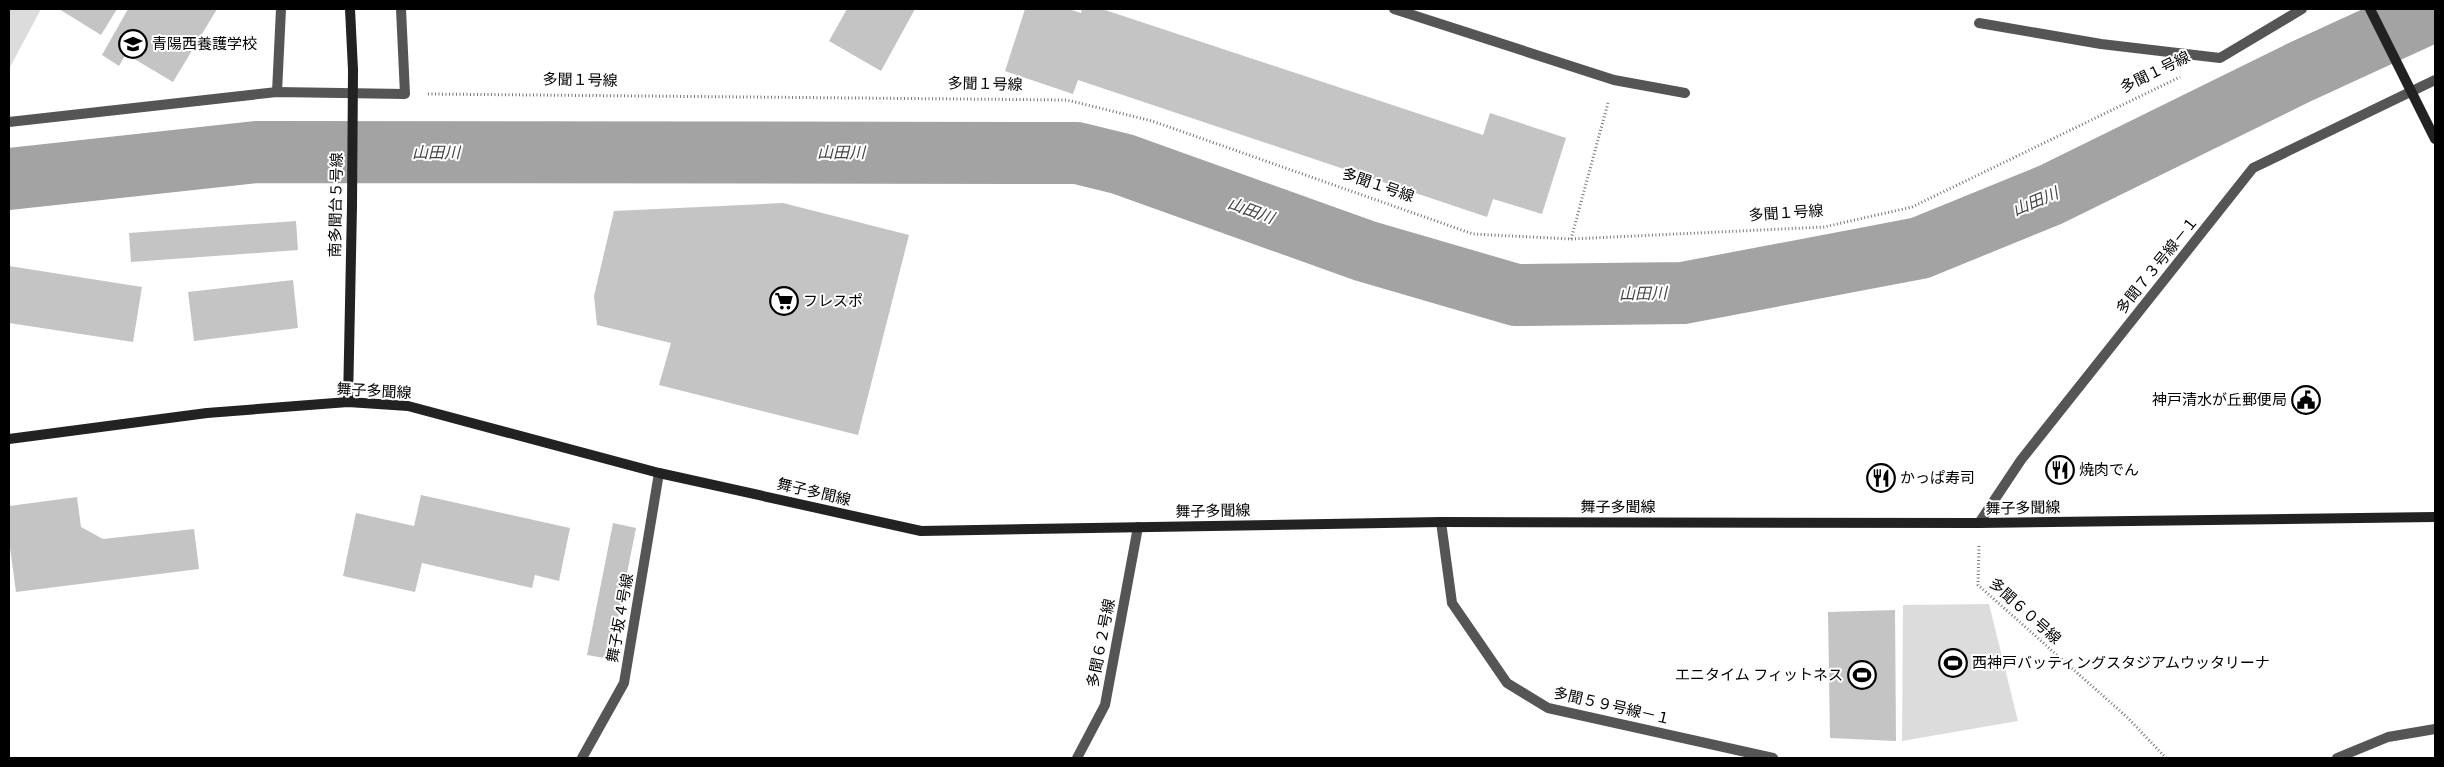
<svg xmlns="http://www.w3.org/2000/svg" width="2444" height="767" font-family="Karla,'Noto Sans JP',sans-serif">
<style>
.green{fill:#dcdcdc}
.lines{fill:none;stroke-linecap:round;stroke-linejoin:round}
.river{stroke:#a3a3a3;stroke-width:62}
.building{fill:#c4c4c4}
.path{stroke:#777;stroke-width:3;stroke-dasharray:1 2.5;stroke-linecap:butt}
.street{stroke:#555;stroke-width:10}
.secondary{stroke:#222;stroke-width:10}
.secondary-bridge{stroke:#222;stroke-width:10}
.labels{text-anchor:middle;stroke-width:4;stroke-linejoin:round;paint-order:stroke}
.poi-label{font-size:15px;fill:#000;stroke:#fff;text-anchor:start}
.street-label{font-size:15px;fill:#000;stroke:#fff}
.water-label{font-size:16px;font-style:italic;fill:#444;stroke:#fff}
</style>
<rect width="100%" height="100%" fill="#fff"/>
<g class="green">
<path d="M9,9H41L9,69Z"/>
<path d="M1989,604L2018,721L1902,741L1903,605Z"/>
</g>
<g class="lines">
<path class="river" d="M9,179L256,152L1077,153L1122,164L1365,251L1516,295L1683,293L1920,248L2050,195L2300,72L2435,10"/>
</g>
<g class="building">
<path d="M59,9H117L101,35Z"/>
<path d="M128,9H217L173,82L126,54L119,66L102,55Z"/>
<path d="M847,9H915L881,71L829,41Z"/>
<path d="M1025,9H1068L1081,13L1082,9H1102L1483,135L1490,113L1566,138L1542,214L1493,199L1487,217L1078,80L1073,94L1005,71Z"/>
<path d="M783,203L909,235L858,435L659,385L671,343L597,325L594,296L614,211Z"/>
<path d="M296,221L298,250L131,262L129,233Z"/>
<path d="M9,266L142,287L133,342L9,323Z"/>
<path d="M293,280L298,328L194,341L188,292Z"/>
<path d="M421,495L570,528L559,581L535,575L532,588L422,563L415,592L343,576L356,513L414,526Z"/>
<path d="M77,497L81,527L103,539L194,529L199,569L16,592L9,540V506Z"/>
<path d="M613,523L636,528L610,659L587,655Z"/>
<path d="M1895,610L1896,741L1830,738L1828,612Z"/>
</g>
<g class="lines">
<g class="path">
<path d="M428,94L1067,100L1152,121L1473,234L1571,239L1824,227L1912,207L2180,77"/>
<path d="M1571,239L1608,103"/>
<path d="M1979,546L1978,585L2128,718L2166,758"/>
</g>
<g class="street">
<path d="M1394,9L1614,80L1685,93"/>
<path d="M1979,23L2101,44L2220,58L2302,9"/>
<path d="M277,92L281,9"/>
<path d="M9,122L277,92L405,94L401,9"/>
<path d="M1441,522L1452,603L1507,683L1548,708L1773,758"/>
<path d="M1979,523L2021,460L2253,168L2435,80"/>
<path d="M582,758L624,683L659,473"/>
<path d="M1077,758L1105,705L1138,527"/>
<path d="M2337,758L2388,737L2435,729"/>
</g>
<g class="secondary">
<path d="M350,9L353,70"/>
<path d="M2370,9L2435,139"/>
<path d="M348,402L352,206"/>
<path d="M9,439L207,413L348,402L408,406L659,473L921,531L1441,522L1979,523L2435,517"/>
</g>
<path class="secondary-bridge" d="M352,206L353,70"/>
</g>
<defs>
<symbol id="school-ring" viewBox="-11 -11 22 22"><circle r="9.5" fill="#fff" stroke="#000" stroke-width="1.5"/><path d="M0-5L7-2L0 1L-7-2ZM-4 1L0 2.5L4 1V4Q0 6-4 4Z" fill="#000"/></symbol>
<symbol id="supermarket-ring" viewBox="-11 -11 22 22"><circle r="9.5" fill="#fff" stroke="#000" stroke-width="1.5"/><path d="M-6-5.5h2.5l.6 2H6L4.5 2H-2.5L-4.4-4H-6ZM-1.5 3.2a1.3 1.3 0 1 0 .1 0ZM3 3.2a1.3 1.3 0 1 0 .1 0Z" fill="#000"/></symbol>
<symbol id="civic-ring" viewBox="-11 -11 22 22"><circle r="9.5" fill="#fff" stroke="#000" stroke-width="1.5"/><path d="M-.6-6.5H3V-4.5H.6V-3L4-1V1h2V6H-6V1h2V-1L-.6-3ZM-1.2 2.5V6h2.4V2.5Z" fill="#000"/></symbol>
<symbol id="restaurant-ring" viewBox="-11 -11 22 22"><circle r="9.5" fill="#fff" stroke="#000" stroke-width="1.5"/><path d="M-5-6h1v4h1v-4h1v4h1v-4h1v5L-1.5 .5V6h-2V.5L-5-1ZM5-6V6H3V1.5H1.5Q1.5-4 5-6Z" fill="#000"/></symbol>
<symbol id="stadium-ring" viewBox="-11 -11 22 22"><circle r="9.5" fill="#fff" stroke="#000" stroke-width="1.5"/><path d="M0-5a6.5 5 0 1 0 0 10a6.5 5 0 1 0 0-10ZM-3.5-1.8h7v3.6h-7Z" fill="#000"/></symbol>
</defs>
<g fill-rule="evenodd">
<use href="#school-ring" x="117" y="28" width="32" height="32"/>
<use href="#supermarket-ring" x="768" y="285" width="32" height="32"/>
<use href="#civic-ring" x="2290" y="384" width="32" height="32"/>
<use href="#restaurant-ring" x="2044" y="454" width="32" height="32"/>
<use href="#restaurant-ring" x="1865" y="462" width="32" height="32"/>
<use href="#stadium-ring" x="1937" y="647" width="32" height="32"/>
<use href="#stadium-ring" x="1846" y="659" width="32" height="32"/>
</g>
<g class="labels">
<g class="poi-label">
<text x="152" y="49">青陽西養護学校</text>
<text x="803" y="306">フレスポ</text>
<text x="2287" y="405" text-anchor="end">神戸清水が丘郵便局</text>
<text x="2079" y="475">焼肉でん</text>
<text x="1900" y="483">かっぱ寿司</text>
<text x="1972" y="668">西神戸バッティングスタジアムウッタリーナ</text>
<text x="1843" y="680" text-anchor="end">エニタイム フィットネス</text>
</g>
<g class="street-label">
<text transform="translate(2155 72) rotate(-26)" y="5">多聞１号線</text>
<text transform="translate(580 80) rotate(1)" y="5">多聞１号線</text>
<text transform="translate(985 84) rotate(1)" y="5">多聞１号線</text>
<text transform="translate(1378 185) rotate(19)" y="5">多聞１号線</text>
<text transform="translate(336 205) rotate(-89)" y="5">南多聞台５号線</text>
<text transform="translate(1786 213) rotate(-4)" y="5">多聞１号線</text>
<text transform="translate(2157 265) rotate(-51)" y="5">多聞７３号線－１</text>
<text transform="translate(374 391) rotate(3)" y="5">舞子多聞線</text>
<text transform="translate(814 492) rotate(13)" y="5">舞子多聞線</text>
<text x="1618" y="512">舞子多聞線</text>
<text transform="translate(2023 508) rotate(-1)" y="5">舞子多聞線</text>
<text transform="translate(1213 511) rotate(-1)" y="5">舞子多聞線</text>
<text transform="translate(2025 611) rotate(42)" y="5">多聞６０号線</text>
<text transform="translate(620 618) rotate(-80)" y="5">舞子坂４号線</text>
<text transform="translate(1101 643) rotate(-79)" y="5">多聞６２号線</text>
<text transform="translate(1612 706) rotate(13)" y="5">多聞５９号線－１</text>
</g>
<g class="water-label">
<text x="436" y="158">山田川</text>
<text x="841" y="158">山田川</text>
<text transform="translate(2035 201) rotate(-23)" y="6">山田川</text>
<text transform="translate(1251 210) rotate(20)" y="6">山田川</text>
<text transform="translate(1643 293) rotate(-1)" y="6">山田川</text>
</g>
</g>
<rect width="2444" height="767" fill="none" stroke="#000000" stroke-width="20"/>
</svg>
